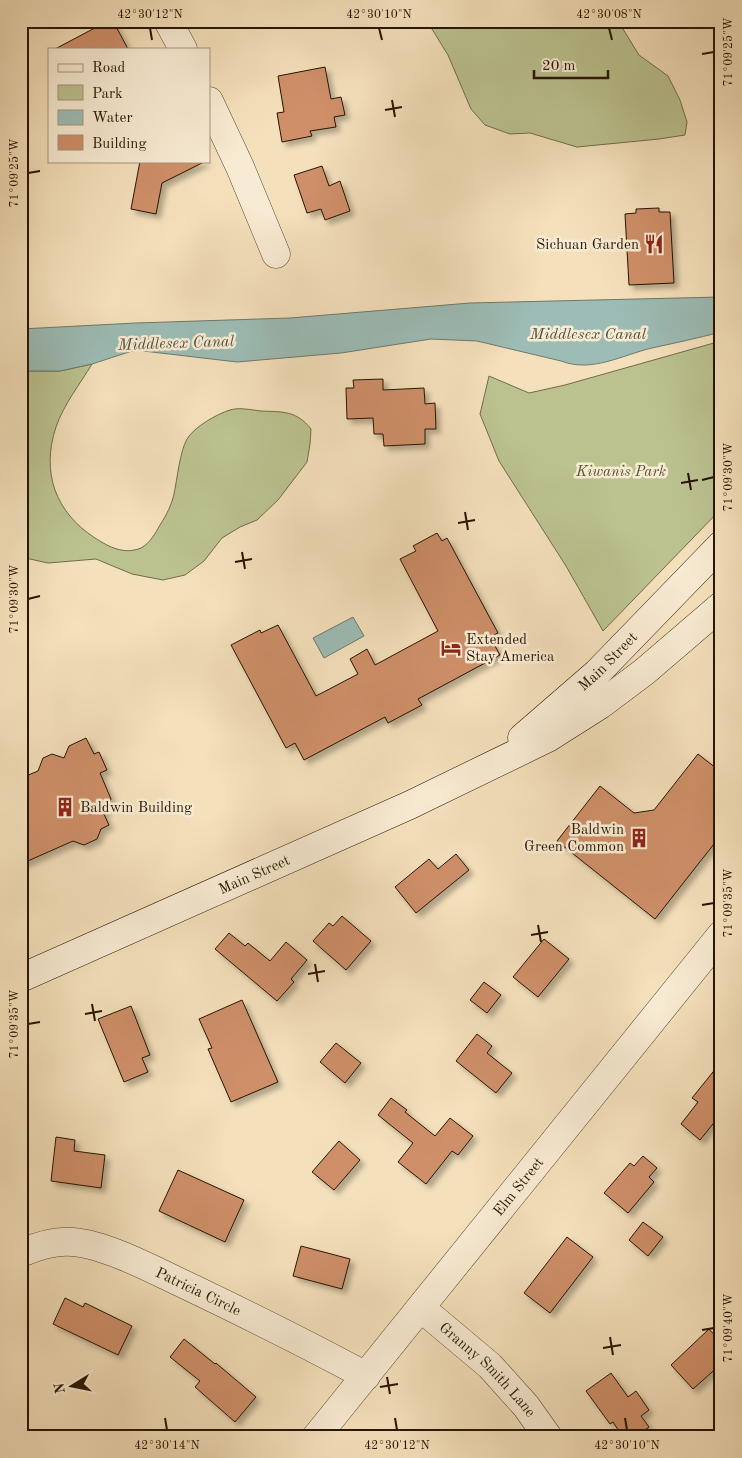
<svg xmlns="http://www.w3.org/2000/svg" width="742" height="1458" font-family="'Old Standard TT',serif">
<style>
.green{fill:#bbc290;stroke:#706c48}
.water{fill:#9cbcb5;stroke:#6d796d}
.building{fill:#ce8f69;stroke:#261500;filter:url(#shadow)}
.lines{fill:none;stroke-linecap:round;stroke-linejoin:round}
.minor-casing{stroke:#5a482f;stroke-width:29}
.tertiary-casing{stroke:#5a482f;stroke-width:29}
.secondary-casing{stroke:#261500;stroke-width:29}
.minor{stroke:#f8ebd3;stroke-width:28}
.tertiary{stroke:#f8ebd3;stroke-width:28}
.secondary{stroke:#f8ebd3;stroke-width:28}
.ticks{fill:none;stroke:#261500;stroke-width:2}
.labels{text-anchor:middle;stroke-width:5;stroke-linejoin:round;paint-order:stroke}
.poi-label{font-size:15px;fill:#261500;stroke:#f8ebd3;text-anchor:end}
.park-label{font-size:15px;font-style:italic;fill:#5a5232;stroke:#f8ebd3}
.street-label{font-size:15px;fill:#261500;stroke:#f8ebd3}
.water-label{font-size:16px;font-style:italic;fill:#4f4f3f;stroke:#f8ebd3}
.neatline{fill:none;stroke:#261500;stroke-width:2}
.ticks-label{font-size:12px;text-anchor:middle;fill:#261500}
</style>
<defs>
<filter id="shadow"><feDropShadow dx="4.5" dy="4.5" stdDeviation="2.5" flood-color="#0004"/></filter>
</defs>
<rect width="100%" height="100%" fill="#f4e0bb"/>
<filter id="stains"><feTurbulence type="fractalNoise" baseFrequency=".004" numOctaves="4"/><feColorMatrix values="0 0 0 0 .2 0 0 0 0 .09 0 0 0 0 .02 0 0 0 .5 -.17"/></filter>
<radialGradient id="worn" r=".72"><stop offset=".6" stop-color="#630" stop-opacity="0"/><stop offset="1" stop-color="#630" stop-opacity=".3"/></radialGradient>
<g class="green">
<path d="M427,21H618L639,55L668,76L680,100L687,122L685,135L659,139L577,147L530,133L510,134L485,125L471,109L448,55Z"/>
<path d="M721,341V509L603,631L566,566L499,461L480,414L489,376L529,393L565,385Z"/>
<path d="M92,364C80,384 64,404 56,427C41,472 55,512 95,538C109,547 124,555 141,548C150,543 155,534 160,525C166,516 172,504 174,494C177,480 180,451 187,439C194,427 217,414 230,410C239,407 252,410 261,411C282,412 296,410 311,429L310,444L307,462L278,500L257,520L240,527L222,538L204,561L185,575L163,580L132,574L96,559L48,563L21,557V371H60Z"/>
</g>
<g class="water">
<path d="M721,297V332C698,338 675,343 652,348C622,355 592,373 561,361L477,341L431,339L341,353L237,362L135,350L92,364L60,371H21V329L136,323L290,318L470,303Z"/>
<path d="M353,617L364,636L324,658L313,638Z"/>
</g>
<g class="building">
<path d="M108,21H113L128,49H55Z"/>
<path d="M325,67L331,99L341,97L345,115L334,117L336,127L310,131L312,136L282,142L277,113L284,112L278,76Z"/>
<path d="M140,161H206L162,183L156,214L131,209Z"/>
<path d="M322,166L329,186L340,181L350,211L325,220L321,209L307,213L294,175Z"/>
<path d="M659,208V212H670L674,283L629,285L625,214L636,213V209Z"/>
<path d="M383,379V390L424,388L425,404L435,403L436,429H425V444L384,446L383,434H374L373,418L347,419L346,388H354L353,380Z"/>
<path d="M437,533L442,541L447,538L498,633L490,637L500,655L418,699L422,705L388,723L385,717L304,760L295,743L286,748L231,645L260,630L261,633L278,625L316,696L358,674L350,659L367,649L375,665L438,631L400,559L416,551L413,546Z"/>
<path d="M86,738L94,754L99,752L107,770L100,773L111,799L105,811L103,812L109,825L101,829L97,839L84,845L73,841L21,864V778L38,771L43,758L52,754L64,758L69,746Z"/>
<path d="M698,754L721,772V835L655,919L557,841L600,786L634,813L654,810Z"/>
<path d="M456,854L469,870L416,913L395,887L429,859L438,869Z"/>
<path d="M342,916L371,941L346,970L313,941L329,923L333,926Z"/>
<path d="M229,933L245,946L248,943L270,961L286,942L307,960L291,979L294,982L277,1001L215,949Z"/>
<path d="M544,939L569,959L538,997L513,977Z"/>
<path d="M484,982L501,995L487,1013L470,1000Z"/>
<path d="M242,1000L278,1082L231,1102L208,1049L212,1048L199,1019Z"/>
<path d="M131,1006L150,1055L142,1058L148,1072L124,1082L98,1019Z"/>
<path d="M477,1034L492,1046L487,1053L512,1073L496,1093L456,1061Z"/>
<path d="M336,1043L361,1063L345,1083L320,1062Z"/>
<path d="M721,1062V1114L700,1140L681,1124L698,1102L692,1098Z"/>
<path d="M391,1098L407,1110L405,1112L435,1136L450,1118L473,1136L458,1155L452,1151L426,1184L398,1162L413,1143L378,1115Z"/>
<path d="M56,1137L75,1140L74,1151L105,1155L101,1188L51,1181Z"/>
<path d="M339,1141L360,1160L334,1190L312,1172Z"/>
<path d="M643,1156L657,1168L649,1177L654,1182L628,1213L604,1193L630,1163L634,1166Z"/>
<path d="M178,1170L244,1200L225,1242L159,1211Z"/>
<path d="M643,1222L663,1237L648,1256L629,1240Z"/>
<path d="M567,1237L593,1257L550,1313L524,1293Z"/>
<path d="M301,1246L350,1259L342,1289L293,1276Z"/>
<path d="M65,1298L83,1307L85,1303L132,1326L118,1355L53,1324Z"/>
<path d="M709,1329L721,1342V1364L693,1389L671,1365Z"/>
<path d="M184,1339L215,1364L216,1363L256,1397L235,1422L195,1387L200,1381L170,1357Z"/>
<path d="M611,1373L628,1397L636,1391L649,1410L641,1416L649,1427L635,1437H623L613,1422L610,1424L586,1391Z"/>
</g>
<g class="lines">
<defs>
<g id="minor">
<path d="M168,21L183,49"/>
<path d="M209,101L240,167L276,254"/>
<path id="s1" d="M21,1253C37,1246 55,1240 73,1242C103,1244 148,1267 175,1280C240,1311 303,1342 366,1376"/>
<path id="s2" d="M421,1308L490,1366L526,1406L548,1437"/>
</g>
<g id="tertiary">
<path id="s3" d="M316,1437L721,935"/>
</g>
<g id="secondary">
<path id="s4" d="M522,738L597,673L721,545"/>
<path id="s5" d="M21,978L410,805L548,738L600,705L644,672L721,606"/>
</g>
</defs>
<use href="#minor" class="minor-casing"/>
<use href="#tertiary" class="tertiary-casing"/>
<use href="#secondary" class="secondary-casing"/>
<use href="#minor" class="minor"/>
<use href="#tertiary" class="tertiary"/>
<use href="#secondary" class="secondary"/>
</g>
<path class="ticks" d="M150,28L152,40M379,28L382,40M609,28L612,40M702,54L714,52M392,100L395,117M385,110L402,107M28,173L40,171M688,473L691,490M702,480L714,477M681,483L698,480M465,512L468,530M458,523L475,520M242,552L245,569M235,562L252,559M28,599L40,596M702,905L714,903M538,925L541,942M531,935L548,932M315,964L318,982M308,974L325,971M92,1004L95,1021M85,1014L102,1011M28,1024L40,1022M702,1330L714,1328M610,1337L613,1355M603,1348L621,1345M387,1377L390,1394M380,1387L398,1384M165,1418L167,1430M395,1418L397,1430M625,1418L627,1430"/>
<defs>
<symbol id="restaurant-bare" viewBox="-9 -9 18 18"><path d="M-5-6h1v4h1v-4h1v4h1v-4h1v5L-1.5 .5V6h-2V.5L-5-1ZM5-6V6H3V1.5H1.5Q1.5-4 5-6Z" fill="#8f2418" stroke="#f8ebd3" stroke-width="2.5" paint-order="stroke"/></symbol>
<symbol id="hotel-bare" viewBox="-9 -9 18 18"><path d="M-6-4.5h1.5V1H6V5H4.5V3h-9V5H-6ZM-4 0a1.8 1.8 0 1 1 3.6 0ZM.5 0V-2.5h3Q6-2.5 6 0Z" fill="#8f2418" stroke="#f8ebd3" stroke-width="2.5" paint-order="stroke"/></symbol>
<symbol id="building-bare" viewBox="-9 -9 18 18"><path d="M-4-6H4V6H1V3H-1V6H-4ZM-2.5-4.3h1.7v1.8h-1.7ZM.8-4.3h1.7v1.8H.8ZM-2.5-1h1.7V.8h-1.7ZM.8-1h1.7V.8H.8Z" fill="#8f2418" stroke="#f8ebd3" stroke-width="2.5" paint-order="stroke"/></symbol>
</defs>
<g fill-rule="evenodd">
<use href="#restaurant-bare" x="640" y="230" width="28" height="28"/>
<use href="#hotel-bare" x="437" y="634" width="28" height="28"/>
<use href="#building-bare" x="51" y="793" width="28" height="28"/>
<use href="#building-bare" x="625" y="824" width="28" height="28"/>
</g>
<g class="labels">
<g class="poi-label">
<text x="639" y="249">Sichuan Garden</text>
<text x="466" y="644" text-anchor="start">Extended<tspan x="466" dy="17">Stay America</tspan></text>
<text x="80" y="812" text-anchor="start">Baldwin Building</text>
<text x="624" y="834">Baldwin<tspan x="624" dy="17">Green Common</tspan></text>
</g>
<g class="park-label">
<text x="621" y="476">Kiwanis Park</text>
</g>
<g class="street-label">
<text dy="5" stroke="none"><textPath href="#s4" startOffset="115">Main Street</textPath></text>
<text dy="5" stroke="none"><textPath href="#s5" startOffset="255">Main Street</textPath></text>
<text dy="5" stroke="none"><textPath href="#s3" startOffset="322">Elm Street</textPath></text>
<text dy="5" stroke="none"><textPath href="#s1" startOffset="189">Patricia Circle</textPath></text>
<text dy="5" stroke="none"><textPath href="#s2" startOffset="91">Granny Smith Lane</textPath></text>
</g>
<g class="water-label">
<text x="588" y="339">Middlesex Canal</text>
<text transform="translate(176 342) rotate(-2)" y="6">Middlesex Canal</text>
</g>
</g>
<rect width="742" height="1458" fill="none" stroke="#f4e0bb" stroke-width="55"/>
<rect x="48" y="48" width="162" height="115" fill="#f8ebd3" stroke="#a4957f"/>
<rect x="58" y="64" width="25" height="8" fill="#f8ebd3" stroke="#a4957f"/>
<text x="92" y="72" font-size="15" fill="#261500">Road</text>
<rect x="58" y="85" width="25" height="15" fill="#bbc290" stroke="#a4957f"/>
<text x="92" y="98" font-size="15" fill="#261500">Park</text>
<rect x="58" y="110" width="25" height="15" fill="#9cbcb5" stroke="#a4957f"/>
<text x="92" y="122" font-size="15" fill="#261500">Water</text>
<rect x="58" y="135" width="25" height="15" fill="#ce8f69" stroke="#a4957f"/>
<text x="92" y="148" font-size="15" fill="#261500">Building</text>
<g transform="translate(72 1386) rotate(260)" stroke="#f8ebd3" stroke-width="4" paint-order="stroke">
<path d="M0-4L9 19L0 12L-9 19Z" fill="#261500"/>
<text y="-8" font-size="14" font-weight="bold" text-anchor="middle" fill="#261500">N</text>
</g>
<path d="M534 70v8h74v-8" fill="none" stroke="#261500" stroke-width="2.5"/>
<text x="542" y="70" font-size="15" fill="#261500" stroke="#f8ebd3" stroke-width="4" paint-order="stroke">20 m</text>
<rect x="28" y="28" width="686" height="1402" class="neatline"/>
<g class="ticks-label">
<text x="150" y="18">42°30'12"N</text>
<text x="379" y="18">42°30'10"N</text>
<text x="609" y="18">42°30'08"N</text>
<text transform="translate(728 52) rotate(-90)" y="4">71°09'25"W</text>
<text transform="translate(14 173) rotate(-90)" y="4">71°09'25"W</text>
<text transform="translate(728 477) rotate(-90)" y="4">71°09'30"W</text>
<text transform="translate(14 599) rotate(-90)" y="4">71°09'30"W</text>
<text transform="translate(728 903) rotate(-90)" y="4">71°09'35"W</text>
<text transform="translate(14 1024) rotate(-90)" y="4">71°09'35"W</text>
<text transform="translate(728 1328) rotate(-90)" y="4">71°09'40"W</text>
<text x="167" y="1449">42°30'14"N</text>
<text x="397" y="1449">42°30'12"N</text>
<text x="627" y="1449">42°30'10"N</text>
</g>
<rect width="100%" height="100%" filter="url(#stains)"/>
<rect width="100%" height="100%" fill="url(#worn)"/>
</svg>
